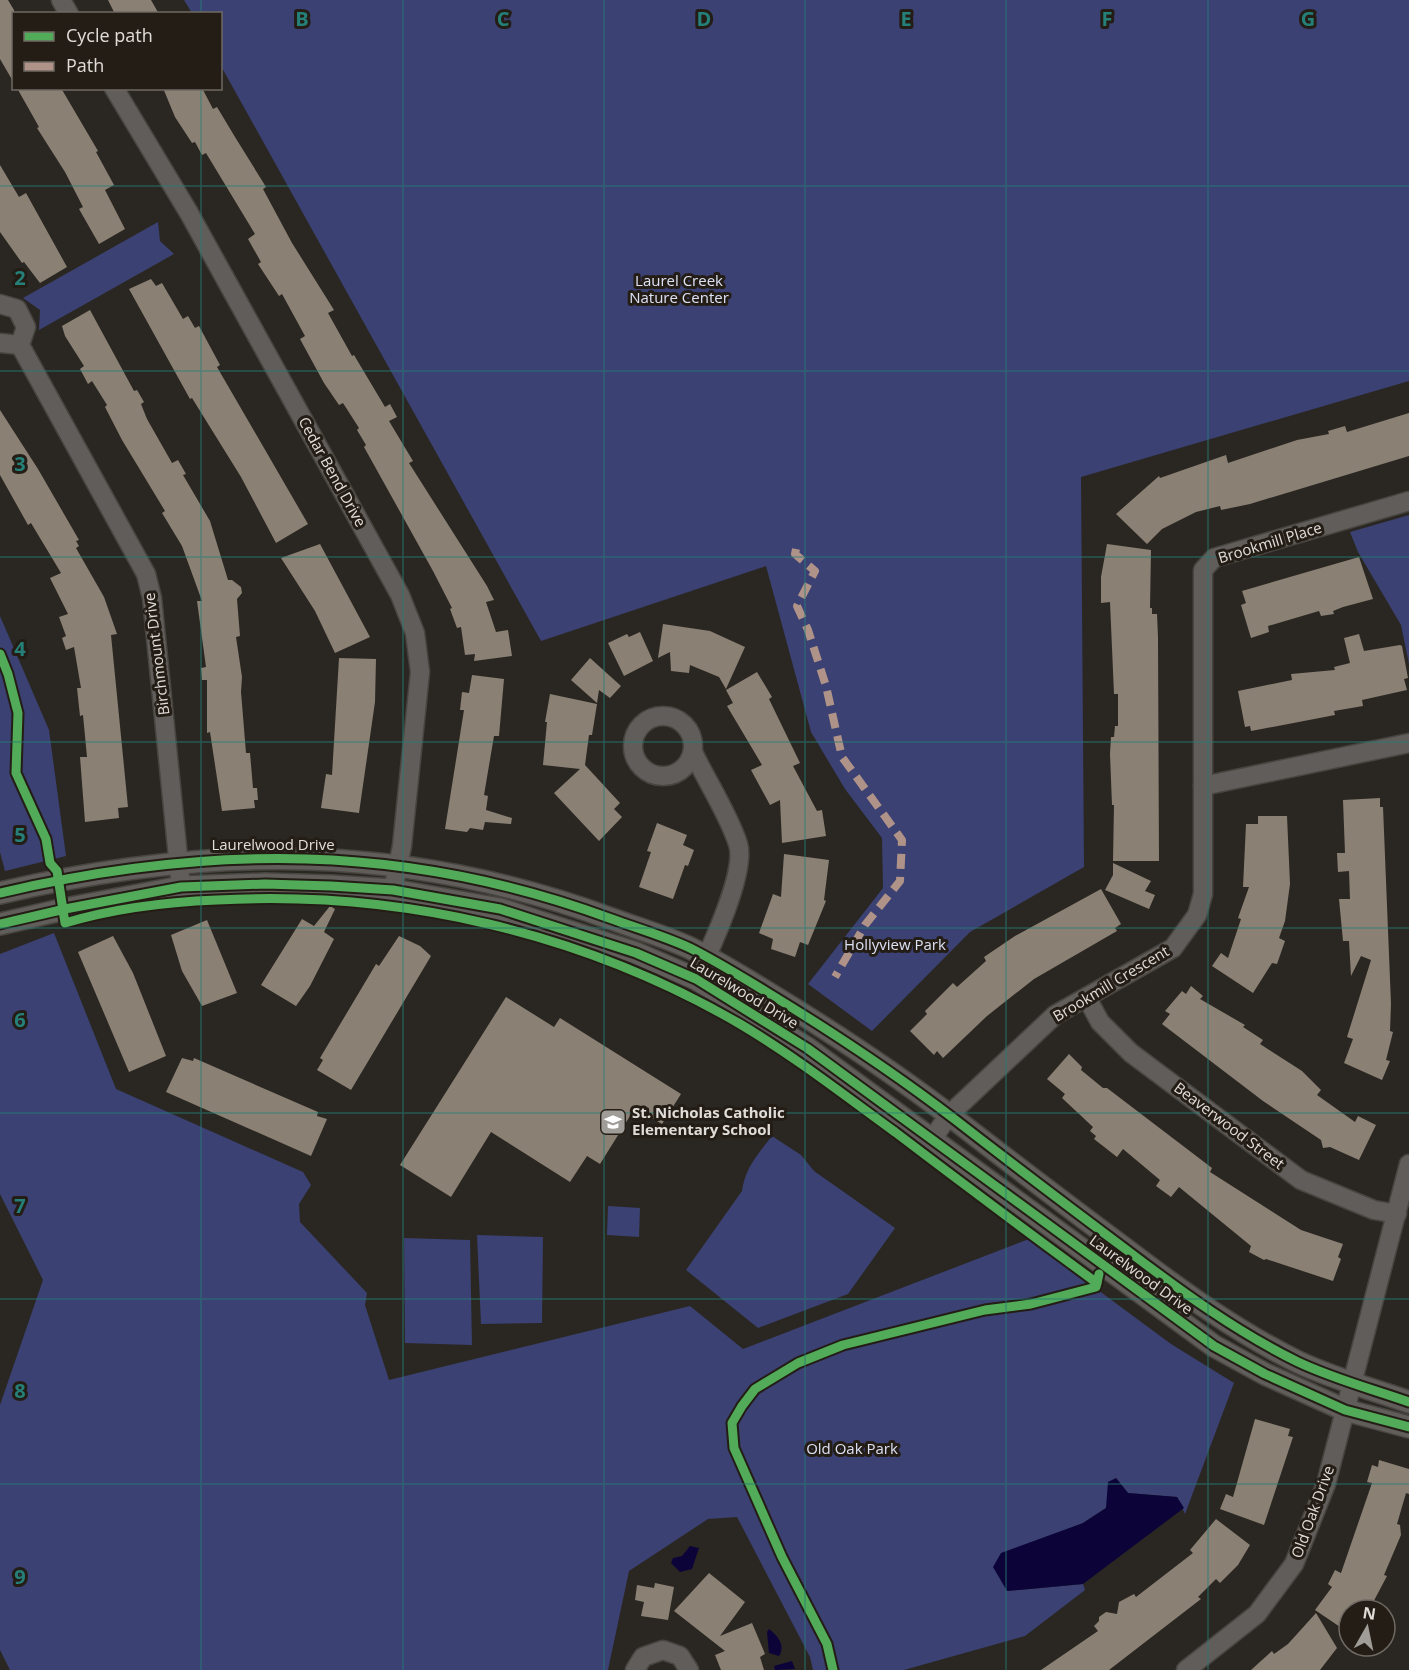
<svg xmlns="http://www.w3.org/2000/svg" width="1409" height="1670" font-family="'Open Sans',sans-serif">
<style>
.green{fill:#3b4172}
.water{fill:#0c0438}
.building{fill:#8b8074}
.lines{fill:none;stroke-linecap:round;stroke-linejoin:round}
.minor-casing{stroke:#484540;stroke-width:21}
.tertiary-casing{stroke:#484540;stroke-width:24}
.minor{stroke:#605d5a;stroke-width:18}
.tertiary{stroke:#605d5a;stroke-width:21}
.quiet{stroke:#af9288;stroke-width:8;stroke-dasharray:15 8;stroke-linecap:butt}
.cycleway-casing{stroke:#241d16;stroke-width:13}
.cycleway{stroke:#51ab58;stroke-width:9}
.grid{fill:none;stroke:#248078;stroke-width:1.5;stroke-opacity:0.55}
.labels{text-anchor:middle;stroke-width:6;stroke-linejoin:round;paint-order:stroke}
.park-label{font-size:15px;fill:#dce1f4;stroke:#241d16}
.street-label{font-size:15px;fill:#e0dcd7;stroke:#241d16}
.poi-label{font-size:15px;font-weight:bold;fill:#e0dcd7;stroke:#241d16;text-anchor:start}
.grid-label{font-size:20px;text-anchor:middle;font-weight:bold;fill:#248078;stroke:#241d16;stroke-width:6;stroke-linejoin:round;paint-order:stroke}
</style>
<rect width="100%" height="100%" fill="#2a2722"/>
<g class="green">
<path d="M184,0H1409V381L1081,477L1084,867L970,932L872,1031L808,984L883,888L882,838L845,789L811,732L766,566L541,641L221,66L220,14L192,13Z"/>
<path d="M158,222L160,241L174,254L39,330L40,310L23,298Z"/>
<path d="M1409,515V664L1401,625L1358,552L1350,532Z"/>
<path d="M0,616L49,730L66,856L5,871L0,852Z"/>
<path d="M54,933L116,1089L303,1172L311,1185L299,1204L300,1222L367,1293L365,1305L389,1380L690,1306L743,1349L1029,1239L1171,1344L1234,1383L1185,1514L1177,1497L1128,1493L1116,1478L1106,1508L1083,1523L1007,1591L1083,1584L1085,1590L1025,1636L904,1670H813L810,1657L737,1517L708,1519L629,1571L608,1670H10L0,1650V1405L43,1280L0,1194V954Z"/>
<path d="M772,1136L801,1155L814,1171L895,1228L848,1294L758,1328L686,1270L742,1191C745,1168 758,1154 772,1136Z"/>
<path d="M608,1206L640,1208L639,1237L607,1235Z"/>
<path d="M477,1235L543,1237L542,1323L481,1324Z"/>
<path d="M404,1238L470,1240L472,1345L405,1343Z"/>
</g>
<g class="water">
<path d="M1116,1478L1128,1493L1177,1497L1184,1508L1083,1584L1007,1591L993,1567L1001,1553L1083,1523L1106,1508L1108,1482Z"/>
<path d="M690,1546L699,1548L692,1569L680,1572L671,1563L673,1558L682,1556Z"/>
<path d="M769,1629C777,1635 786,1645 779,1656L769,1653L767,1632Z"/>
<path d="M792,1661L795,1669L775,1670L774,1666Z"/>
</g>
<g class="building">
<path d="M0,0H8L14,10V83L0,59Z"/>
<path d="M108,0H151L159,14H115Z"/>
<path d="M17,88H61L98,151L96,152L114,185L105,190L125,229L99,244L79,209L83,207L65,172L37,128L39,127Z"/>
<path d="M163,88H202L213,109L217,107L235,137L266,187L263,189L292,243L334,310L328,313L352,356L354,355L385,407L390,404L397,417L389,421L413,461L409,463L487,586L494,600L486,602L496,632L508,630L512,656L474,661L475,654L465,655L461,627L457,628L450,609L452,608L433,571L364,447L366,445L357,430L359,428L343,403L339,405L324,383L300,339L305,336L282,294L279,296L258,264L261,262L248,239L255,234L206,153L202,155L195,142L192,143L175,117Z"/>
<path d="M0,165L19,197L26,193L67,267L40,283L24,262L22,263L0,232Z"/>
<path d="M151,279L156,286L162,283L183,319L188,316L195,328L199,326L220,365L217,367L308,524L276,543L241,477L192,398L190,399L129,289Z"/>
<path d="M90,310L134,391L137,390L144,402L141,404L147,419L172,463L178,460L186,474L183,475L210,521L228,580H232L241,587L242,593L237,599L240,636L236,637L242,677L241,692L246,753H250L253,788H257L258,800H254L255,808L222,811L210,732L207,733V680H202L201,668L206,667L197,601H202L182,546L162,513L165,511L122,440L105,407L107,405L92,381L88,384L80,369L84,366L65,336L62,326Z"/>
<path d="M0,410L38,469L79,540L76,541L79,546L76,548L104,597L117,634L111,635L128,807L118,808L119,818L85,822L80,757H87L83,715L80,716L77,688H81L74,647L66,650L62,638L66,636L59,617L68,614L50,578L61,573L31,523L28,525L0,475Z"/>
<path d="M1409,413V456L1250,504L1221,510L1220,506L1196,512L1162,529L1147,544L1116,514L1159,476L1160,478L1226,455L1228,463L1297,440L1329,434L1328,431L1345,426L1347,432Z"/>
<path d="M320,544L370,637L335,653L315,611L281,558Z"/>
<path d="M1107,544L1151,550L1150,608H1152V614H1157L1158,637L1159,861H1113L1114,805H1112L1110,754L1111,737H1114L1115,726H1118V694H1114L1110,602L1101,603V577Z"/>
<path d="M1359,557L1373,599L1343,607L1333,611L1334,614L1321,616L1319,611L1268,626L1269,632L1251,638L1241,605L1246,603L1242,591Z"/>
<path d="M663,624L710,631L745,647L726,689L719,677L690,665L689,673L671,671L670,652L658,658Z"/>
<path d="M640,632L653,661L624,676L608,643L627,634L629,637Z"/>
<path d="M1359,634L1364,651L1400,645L1402,646L1408,678L1404,679L1407,690L1362,700L1363,706L1334,711L1335,715L1251,731L1250,726L1245,727L1238,691L1292,680L1291,674L1335,670L1334,667L1350,663L1344,638Z"/>
<path d="M339,658L376,659L375,702L359,813L321,808L326,774L332,775Z"/>
<path d="M590,658L621,686L610,698L599,690L597,703L571,680Z"/>
<path d="M757,672L772,697L769,699L800,763L793,766L817,811L822,810L826,836L782,843L780,800L770,805L751,770L762,765L727,706L733,703L726,690Z"/>
<path d="M472,675L504,679L499,736H494L484,795L488,796L486,810L512,818L511,824L485,822L483,830L470,828L467,832L445,829L464,710H460L462,692L469,693Z"/>
<path d="M550,694L597,704L592,735H589L585,765L620,803L614,809L622,817L599,841L554,793L580,769L543,765L547,722H545Z"/>
<path d="M1380,798V807H1383L1391,1004L1390,1031L1393,1032L1386,1060L1390,1061L1382,1080L1344,1063L1353,1039L1347,1037L1371,960L1361,956L1351,976L1349,941H1343L1339,899H1350L1349,871L1338,872L1337,853H1345L1343,800Z"/>
<path d="M1258,816H1287L1290,884L1285,921L1279,938L1285,941L1277,964L1272,963L1253,993L1212,966L1221,953L1228,958L1241,919L1238,918L1249,887H1243L1246,824H1258Z"/>
<path d="M657,823L687,835L683,845L694,850L688,866L685,865L673,899L639,887L651,852L647,851Z"/>
<path d="M784,854L829,860L824,900L826,901L808,945L800,942L795,957L771,949L773,939L759,933L773,894L781,897Z"/>
<path d="M1113,863L1151,881L1145,891L1155,895L1149,909L1105,890L1113,875Z"/>
<path d="M1101,889L1121,924L1115,928L1117,931L1034,979L987,1016L943,1058L937,1051L934,1055L910,1031L927,1014L925,1011L953,983L957,987L986,961L984,957L1015,936Z"/>
<path d="M330,906L335,909L324,932L334,939L310,986L296,1006L261,985L302,919L314,926Z"/>
<path d="M207,920L237,993L202,1006L182,971L171,935Z"/>
<path d="M113,936L133,973L166,1056L129,1072L78,952Z"/>
<path d="M399,936L420,946L431,956L351,1090L317,1070L323,1060L320,1058L376,964L379,966Z"/>
<path d="M1191,986L1203,996L1200,999L1245,1025L1243,1027L1263,1040L1260,1044L1302,1071L1321,1090L1317,1095L1355,1122L1358,1116L1376,1125L1359,1160L1330,1147L1323,1148L1321,1140L1263,1101L1162,1024L1170,1014L1165,1011L1182,991L1186,994Z"/>
<path d="M506,997L554,1027L560,1018L681,1094L662,1124L635,1108L600,1164L587,1156L570,1182L491,1132L451,1197L400,1165Z"/>
<path d="M1069,1054L1082,1067L1081,1070L1103,1088H1107L1212,1168L1210,1172L1301,1230L1343,1244L1338,1257L1341,1259L1333,1281L1266,1259L1264,1260L1249,1252L1251,1246L1179,1187L1171,1197L1156,1186L1160,1180L1123,1149L1117,1157L1094,1139L1096,1136L1090,1131L1093,1127L1062,1098L1065,1094L1047,1079Z"/>
<path d="M182,1058L193,1061L194,1058L318,1112L317,1116L327,1119L311,1156L166,1092Z"/>
<path d="M1255,1419L1290,1429L1288,1436L1293,1437L1264,1525L1220,1509L1226,1494L1233,1497Z"/>
<path d="M1379,1460L1409,1469V1494L1406,1493L1397,1524L1400,1525L1401,1535L1384,1575L1387,1576L1369,1610H1349V1633L1315,1610L1332,1587L1328,1584L1335,1570L1341,1573L1372,1483L1367,1482L1372,1465L1378,1467Z"/>
<path d="M1216,1519L1250,1545L1238,1565L1220,1583L1216,1579L1198,1597L1201,1599L1109,1670H1041L1098,1631L1094,1626L1099,1621V1617L1106,1612L1117,1614L1119,1602L1134,1594L1136,1597L1193,1553L1190,1550Z"/>
<path d="M709,1573L745,1602L720,1636L752,1623L765,1654L760,1657L764,1670H721L715,1655L725,1651L674,1611Z"/>
<path d="M655,1583L674,1587L668,1620L641,1616L644,1602L635,1600L637,1585L654,1588Z"/>
<path d="M1316,1613L1337,1648L1320,1670H1251L1272,1651L1274,1654L1288,1644Z"/>
</g>
<g class="lines">
<defs>
<g id="minor">
<path d="M61,0L69,14"/>
<path d="M114,88L189,213L400,595L415,633L420,672L402,846L393,890"/>
<path d="M0,304L17,309L26,327L20,345L146,574L152,598L181,887"/>
<path d="M0,343L20,345"/>
<circle cx="663" cy="746" r="30"/>
<path d="M693,752C706,780 729,815 738,844C747,872 709,952 696,979"/>
<path d="M1203,786V570L1214,558L1409,501"/>
<path d="M1087,998L1100,1022L1131,1053L1301,1180L1374,1210L1397,1214"/>
<path d="M933,1138L949,1115L1055,1015L1173,948L1197,915L1203,894V786L1409,743"/>
<path d="M635,1670L643,1657L663,1650L680,1656L689,1670"/>
<path d="M1186,1670L1257,1614L1294,1564L1326,1484L1409,1164"/>
</g>
<g id="tertiary">
<path d="M0,893C210,844 405,843 609,918C636,928 664,936 690,948C716,961 740,976 765,991C829,1030 893,1072 953,1118C1011,1163 1069,1207 1128,1251C1182,1292 1237,1332 1298,1362C1334,1379 1372,1389 1409,1402"/>
<path d="M0,924L65,909L181,887L265,884L331,886L393,890L500,909L636,953L696,979L807,1048L1214,1346L1265,1374L1345,1410L1409,1427"/>
</g>
</defs>
<use href="#minor" class="minor-casing"/>
<use href="#tertiary" class="tertiary-casing"/>
<use href="#minor" class="minor"/>
<use href="#tertiary" class="tertiary"/>
<path class="quiet" d="M796,549L795,554L815,571L797,606L808,630L826,686L842,757L902,840L900,881L865,925L835,977"/>
<defs>
<g id="cycleway">
<path d="M0,654L8,674L18,713L16,773L46,839L50,863L57,871L65,923C115,908 166,902 217,900C399,890 582,932 740,1024C794,1056 844,1095 895,1132C962,1183 1029,1233 1097,1283"/>
<path d="M0,893C210,844 405,843 609,918C636,928 664,936 690,948C716,961 740,976 765,991C829,1030 893,1072 953,1118C1011,1163 1069,1207 1128,1251C1182,1292 1237,1332 1298,1362C1334,1379 1372,1389 1409,1402"/>
<path d="M0,924L65,909L181,887L265,884L331,886L393,890L500,909L636,953L696,979L807,1048L1214,1346L1265,1374L1345,1410L1409,1427"/>
<path d="M833,1670L827,1644L782,1557L734,1448L732,1423L742,1406L755,1389L798,1363L843,1345L985,1310L1031,1304L1096,1287L1099,1274"/>
</g>
</defs>
<use href="#cycleway" class="cycleway-casing"/>
<use href="#cycleway" class="cycleway"/>
</g>
<path class="grid" d="M201,0V14M403,0V1670M604,0V1670M805,0V1670M1006,0V1670M1208,0V1670M201,88V1670M0,186H1409M0,371H1409M0,557H1409M0,742H1409M0,928H1409M0,1113H1409M0,1299H1409M0,1484H1409"/>
<defs>
<symbol id="school-square" viewBox="-11 -11 22 22"><rect x="-9" y="-9" width="18" height="18" rx="4" fill="#a09d98" stroke="#241d16"/><path d="M0-5L7-2L0 1L-7-2ZM-4 1L0 2.5L4 1V4Q0 6-4 4Z" fill="#fff"/></symbol>
</defs>
<g fill-rule="evenodd">
<use href="#school-square" x="598" y="1107" width="30" height="30"/>
</g>
<g class="labels">
<g class="park-label">
<text x="679" y="286">Laurel Creek<tspan x="679" dy="17">Nature Center</tspan></text>
<text x="895" y="950">Hollyview Park</text>
<text x="852" y="1454">Old Oak Park</text>
</g>
<g class="street-label">
<text transform="translate(332 472) rotate(61)" y="5">Cedar Bend Drive</text>
<text transform="translate(1270 543) rotate(-17)" y="5">Brookmill Place</text>
<text transform="translate(157 654) rotate(-97)" y="5">Birchmount Drive</text>
<text x="273" y="850">Laurelwood Drive</text>
<text transform="translate(1111 984) rotate(-31)" y="5">Brookmill Crescent</text>
<text transform="translate(744 993) rotate(31)" y="5">Laurelwood Drive</text>
<text transform="translate(1229 1126) rotate(37)" y="5">Beaverwood Street</text>
<text transform="translate(1141 1275) rotate(36)" y="5">Laurelwood Drive</text>
<text transform="translate(1313 1512) rotate(-70)" y="5">Old Oak Drive</text>
</g>
<g class="poi-label">
<text x="632" y="1118">St. Nicholas Catholic<tspan x="632" dy="17">Elementary School</tspan></text>
</g>
</g>
<g class="grid-label">
<text x="302" y="26">B</text>
<text x="503" y="26">C</text>
<text x="704" y="26">D</text>
<text x="906" y="26">E</text>
<text x="1107" y="26">F</text>
<text x="1308" y="26">G</text>
<text x="20" y="285">2</text>
<text x="20" y="471">3</text>
<text x="20" y="656">4</text>
<text x="20" y="842">5</text>
<text x="20" y="1027">6</text>
<text x="20" y="1213">7</text>
<text x="20" y="1398">8</text>
<text x="20" y="1584">9</text>
</g>
<rect x="12" y="12" width="210" height="78" fill="#241d16" stroke="#6f6963" stroke-width="1.5"/>
<rect x="24" y="32" width="30" height="9" fill="#51ab58" stroke="#6f6963" stroke-width="1.5"/>
<text x="66" y="42" font-size="18" fill="#e0dcd7">Cycle path</text>
<rect x="24" y="62" width="30" height="9" fill="#af9288" stroke="#6f6963" stroke-width="1.5"/>
<text x="66" y="72" font-size="18" fill="#e0dcd7">Path</text>
<g transform="translate(1367 1628) rotate(9)"><circle r="28" fill="#241d16" stroke="#6f6963" stroke-width="1.5"/>
<path d="M0-4.5L10 22L0 15L-10 22Z" fill="#a09d98"/>
<text y="-9" font-size="16" font-weight="bold" text-anchor="middle" fill="#e0dcd7">N</text>
</g>
</svg>
